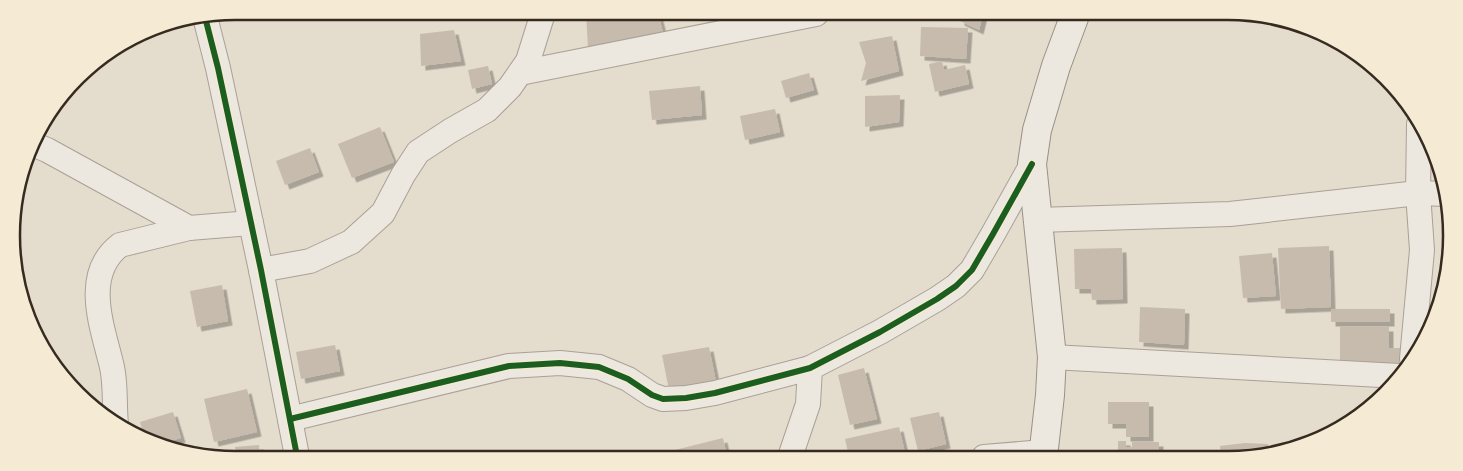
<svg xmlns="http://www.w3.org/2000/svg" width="1463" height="471" font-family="'PT Serif',serif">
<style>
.building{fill:#c7bbae;filter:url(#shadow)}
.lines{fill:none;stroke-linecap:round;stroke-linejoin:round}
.street-casing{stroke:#a9a196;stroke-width:26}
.secondary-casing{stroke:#999186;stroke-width:30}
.street{stroke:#ece7df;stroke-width:24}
.secondary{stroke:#ece7df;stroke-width:28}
.cycleway-casing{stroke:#f5ead3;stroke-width:9}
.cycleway{stroke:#1b5e20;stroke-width:6}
.rim{fill:none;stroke:#372a1f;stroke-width:2.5}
</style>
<defs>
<filter id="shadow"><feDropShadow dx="4.5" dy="4.5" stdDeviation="0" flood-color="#0004"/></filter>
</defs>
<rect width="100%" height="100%" fill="#e4dccd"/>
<g class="building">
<path d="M586,13H658L664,37L588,48Z"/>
<path d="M960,14H983L979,30L960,21Z"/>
<path d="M921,27L968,28L966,59L920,56Z"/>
<path d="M454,30L461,61L421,66L420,34Z"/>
<path d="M892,36L899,71L861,81L866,63L859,42Z"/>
<path d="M942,61L944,70L965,65L969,84L935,92L929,64Z"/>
<path d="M488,66L492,84L472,89L468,70Z"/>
<path d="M809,73L814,90L786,98L781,81Z"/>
<path d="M700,86L702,115L652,120L649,91Z"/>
<path d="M900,95L899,122L865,127V96Z"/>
<path d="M775,109L780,132L745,140L740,116Z"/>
<path d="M380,127L394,162L352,178L338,144Z"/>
<path d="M310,148L319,172L285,185L276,161Z"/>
<path d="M1329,246L1331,307L1281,309L1278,248Z"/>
<path d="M1122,248L1123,299L1092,300L1091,289H1075L1074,249Z"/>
<path d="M1272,253L1276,296L1243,298L1239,256Z"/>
<path d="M222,285L228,321L197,327L190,291Z"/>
<path d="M1140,307L1185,309L1184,345L1139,342Z"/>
<rect x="1331" y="309" width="59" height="13"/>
<path d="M1340,327H1389V348H1406V367L1340,370Z"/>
<path d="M335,345L340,371L301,379L296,352Z"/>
<path d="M709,347L716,382L669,390L662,355Z"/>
<path d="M864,368L877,419L850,425L838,375Z"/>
<path d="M247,389L257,432L214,442L204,399Z"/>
<path d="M1108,402H1149V437H1126V424H1108Z"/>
<path d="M173,412L181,438L162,443L144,436L140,422Z"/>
<path d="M939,412L946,444L918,451L910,418Z"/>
<path d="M899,427L906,457H849L845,439Z"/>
<path d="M723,438L727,457L677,456L675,450Z"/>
<path d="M1118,441H1126V447H1132V442H1159V458L1118,457Z"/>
<path d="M1245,443L1268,444L1270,454L1257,458H1221L1220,446Z"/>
<path d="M259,445L260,456L236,455L235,447Z"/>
</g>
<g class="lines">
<defs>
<g id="street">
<path d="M205,17L218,68L261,270L297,456"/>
<path d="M520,73L816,14"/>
<path d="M32,144L47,150L189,228L251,223"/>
<path d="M1037,220L1230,214L1418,193L1447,194"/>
<path d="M261,270L310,261L351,242L383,213L403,175L418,152L450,131L487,110L510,87L528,61L543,13"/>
<path d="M1052,357L1399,376"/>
<path d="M1412,359L1422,250L1418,193L1419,124"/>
<path d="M290,419L509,366L560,363L599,367L628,379L652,395L663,399L686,398L715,393L810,368L880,332L937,299L956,286L972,270L993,234L1032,164"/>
<path d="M116,424C114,405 116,385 112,367C103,328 81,275 120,245L189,228"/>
<path d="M790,457L808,404L810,368"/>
<path d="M984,457L1044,452"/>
</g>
<path id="secondary" d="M1043,457L1050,395L1052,357L1032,164L1037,130L1056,66L1075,15"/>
</defs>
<use href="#street" class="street-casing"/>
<use href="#secondary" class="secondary-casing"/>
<use href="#street" class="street"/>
<use href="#secondary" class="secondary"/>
<defs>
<g id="cycleway">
<path d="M205,17L218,68L261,270L297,456"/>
<path d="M290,419L509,366L560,363L599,367L628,379L652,395L663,399L686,398L715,393L810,368L880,332L937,299L956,286L972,270L993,234L1032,164"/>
</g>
</defs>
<use href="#cycleway" class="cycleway-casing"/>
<use href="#cycleway" class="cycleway"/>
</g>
<path d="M0 0H1463V471H0ZM235 20H1228A215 215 0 0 1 1443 235V236A215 215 0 0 1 1228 451H235A215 215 0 0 1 20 236V235A215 215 0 0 1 235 20Z" fill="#f5ead3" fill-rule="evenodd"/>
<path class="rim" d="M235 20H1228A215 215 0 0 1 1443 235V236A215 215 0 0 1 1228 451H235A215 215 0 0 1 20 236V235A215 215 0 0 1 235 20Z"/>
</svg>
